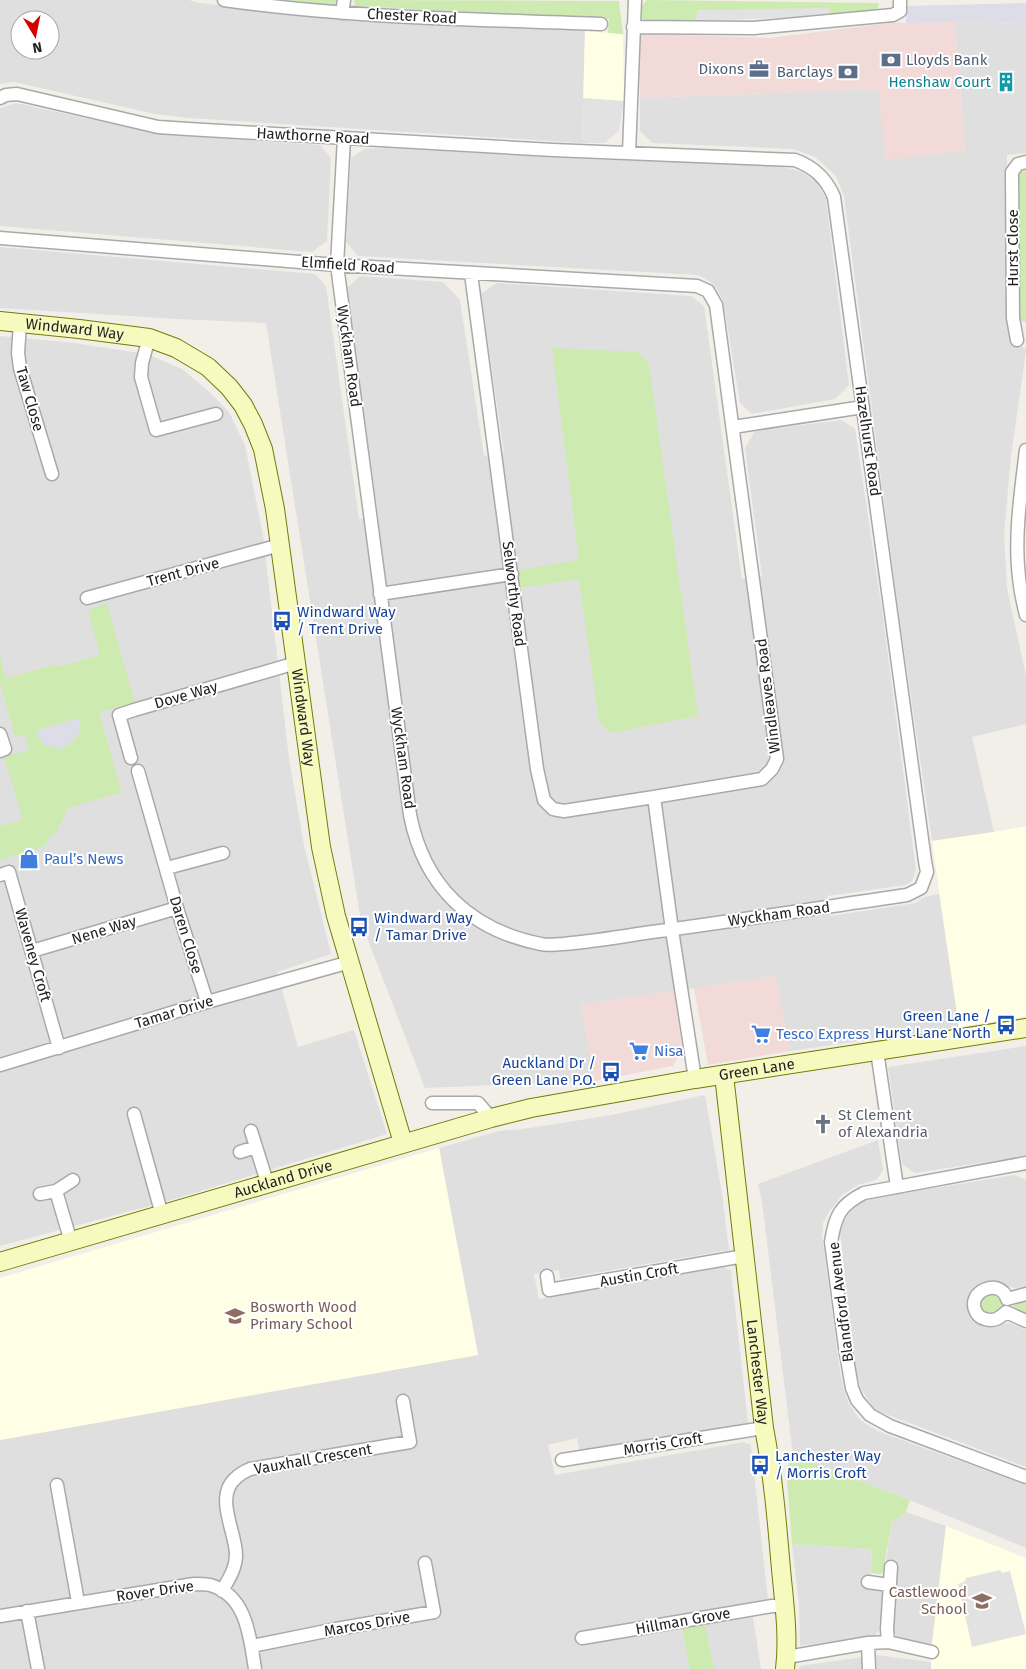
<svg xmlns="http://www.w3.org/2000/svg" width="1026" height="1669" viewBox="0 0 1026 1669" font-family="'Fira Sans',sans-serif">
  <rect width="100%" height="100%" fill="#f2efe9"/>
  <path fill="#e0dfdf" fill-rule="evenodd" d="M0 0H189L199 3 352 20 585 31 582 143 189 118 155 114 14 82 0 84ZM20 20H50V50H20Z
    M955 22 1026 24V153L1007 155V311L1012 341 1026 349V351L1011 456 1004 535 1007 588 1026 676V724L972 737 994 832 932 841 898 608 844 196 836 176 815 157 793 149 652 143 640 131V98L879 89 965 151Z
    M16 103 159 134 320 145 331 158 327 241 312 252 0 226V108Z
    M384 148 582 159 773 165 801 171 816 182 826 199 849 385 835 399 752 414 740 403 723 300 717 289 709 281 698 275 358 256 346 242 351 158 364 149Z
    M0 247 315 274 326 286 359 519 378 516 346 289 360 276 443 282 460 300 484 456 504 453 481 294 497 283 691 296 704 306 742 579 762 576 745 448 755 431 842 420 855 429 882 610 916 870 912 881 906 885 827 896 830 916 916 903 924 897 939 894 959 1027 790 1051 775 976 581 1005 595 1081 425 1088 361 922 266 323 177 319 0 308Z
    M0 336 67 342 147 354 182 369 206 389 229 412 245 445 263 535 289 758 304 845 331 954 277 972 298 1047 354 1030 387 1134 168 1201 0 1246Z
    M1026 1046V1156L915 1173 902 1164 888 1067Z
    M705 1095 722 1193 729 1250 560 1279 559 1270 534 1274 539 1299 723 1267 731 1270 748 1422 745 1425 580 1453 577 1438 548 1445 555 1475 744 1442 751 1445 768 1599 751 1605 761 1669H0V1440L478 1355 439 1148 499 1131 523 1129 612 1115Z
    M878 1140 883 1170 880 1175 876 1180 858 1185 842 1195 829 1212 823 1223 822 1236 840 1371 845 1394 849 1404 860 1420 877 1431 1026 1485V1548L910 1500 793 1456 762 1201 758 1184Z
    M1015 1175 1026 1180V1287L1015 1288 990 1283 969 1307 975 1321 988 1326 1010 1323 1026 1330V1467L875 1410 861 1389 854 1363 840 1232 843 1222 855 1206 872 1198Z
    M906 1512 946 1526 932 1644 898 1638 894 1633 898 1564 886 1561 892 1522Z
    M792 1544 872 1549 870 1585 881 1588 885 1595 879 1631 872 1637 800 1646 799 1604Z
    M876 1655 931 1662V1669H799L800 1666Z"/>
  <path fill="#f2dad9" d="M955 22 965 151 886 160 878 89 640 98 638 42 641 34 769 38 889 23Z
    M776 976 790 1051 708 1065 694 988Z
    M674 991 682 1050 673 1066 595 1081 581 1005Z"/>
  <path fill="#ffffe5" d="M585 31 623 34 624 97 619 131 605 143H582Z
    M1026 826V1016L959 1027 932 841 994 832Z
    M439 1148 478 1355 0 1440V1278Z
    M946 1526 1026 1558V1669H931L932 1644Z"/>
  <path fill="#cdebb0" d="M287 0H338L334 5Z
    M354 0 619 1 623 34 608 33 609 19 355 6Z
    M647 0 879 3 877 11 831 16 698 10 695 21H644L640 16V8Z
    M1026 165V322L1019 321 1017 176 1020 168Z
    M552 348 638 352 649 364 698 716 610 733 599 722 579 579 520 588 517 570 579 560Z
    M107 604 135 703 99 712 122 792 68 808 56 834 51 835 45 846 0 860V826L23 820 4 757 29 750 25 735 15 737 0 682V656L6 679 55 664 58 667 100 655 88 610Z
    M980 1304a11 11 0 1 1 22 0a11 11 0 1 1-22 0Z
    M1026 1299V1316L1014 1311 1013 1306Z
    M793 1456 910 1500 906 1512 892 1522 883 1572 881 1574 871 1573 872 1549 792 1544 786 1468Z
    M705 1625 714 1669H690L682 1629Z"/>
  <path fill="#e2e2e2" d="M829 8 831 16 695 21 698 10Z
    M583 98 624 101 619 131 605 143H582Z
    M1000 1570 1002 1573 1010 1571 1026 1634 972 1647 958 1584 964 1582 966 1578Z"/>
  <path fill="#dddde8" d="M1026 3V24L955 22 906 23V6Z
    M79 718 80 730 77 737 63 749 44 745 36 734 40 729Z"/>
  <g fill="none" stroke-linecap="round" stroke-linejoin="round">
    <defs>
      <path id="street" d="M224 0C348 18 475 19 601 24
        M342 13 344 0
        M633 27 754 28 893 15 900 11V0
        M0 98 6 95 17 94 158 127 188 129 553 150 795 160C814 167 826 178 834 197L925 861 927 872 921 888 907 895C818 908 728 922 638 934 613 938 588 942 563 944 556 944 548 946 541 944 470 930 424 886 410 815L337 265 344 138
        M629 153 635 0
        M0 238 337 265 697 286 708 291 716 305 777 759 772 769 762 779 654 797 672 930 695 1079
        M471 274 537 769 544 800 553 809 564 811 654 797
        M20 323 18 353 20 368 52 474
        M149 338 142 363 141 377 156 430 216 414
        M1017 340 1013 318 1012 172 1018 164 1026 162
        M733 427 863 407
        M1026 450C1021 491 1014 537 1019 577 1020 590 1023 603 1026 615
        M380 594 512 574
        M87 598 280 545
        M0 734 5 749 0 751
        M131 758 119 715 134 710 296 663
        M138 771 177 908 207 1002
        M167 868 223 853
        M0 875 9 872 59 1048
        M32 951 177 908
        M877 1051 897 1187
        M0 1065 207 1002 350 962
        M432 1103H478L491 1118
        M134 1114 162 1215
        M251 1131 267 1182
        M240 1152 256 1147
        M1026 1163 864 1193C840 1205 835 1216 831 1242L845 1347 852 1388 857 1400 870 1415 890 1426 1026 1477
        M56 1191 71 1242
        M40 1194 56 1191 73 1180
        M547 1276 549 1290 744 1256
        M1026 1294 1007 1299C1001 1277 965 1291 976 1312 978 1316 981 1318 985 1319 994 1322 1000 1318 1006 1312L1026 1321
        M562 1460 764 1428
        M57 1485 78 1602
        M868 1582 889 1585
        M222 1591C228 1580 236 1569 236 1555 236 1531 213 1496 237 1477 241 1473 246 1471 250 1469L410 1442 403 1401
        M27 1611 38 1669
        M0 1616 194 1584C199 1584 205 1584 210 1585 247 1595 250 1638 255 1669
        M582 1638 772 1606H785
        M888 1642 887 1629 891 1567
        M868 1643 869 1669
        M252 1646 336 1629 434 1612 425 1563
        M787 1657 868 1643 888 1642 932 1652"/>
      <g id="secondary">
        <path id="s1" d="M0 321 79 329 149 338 176 348 208 367 229 387 243 405 253 424 263 449 275 509 321 847 336 916 403 1143"/>
        <path id="s2" d="M724 1075 764 1428C773 1475 777 1522 781 1569 784 1602 789 1636 785 1669"/>
        <path id="s3" d="M0 1262 491 1118 531 1108 695 1079 1026 1028"/>
      </g>
    </defs>
    <use href="#street" stroke="#a9a9a9" stroke-width="15"/>
    <use href="#secondary" stroke="#707d05" stroke-width="20"/>
    <use href="#street" stroke="#fff" stroke-width="12"/>
    <use href="#secondary" stroke="#f7fabf" stroke-width="18"/>
  </g>
  <defs>
    <symbol id="bank-bare" viewBox="-9 -9 18 18"><path d="M-6-4H6V4H-6ZM0-2.3a2.3 2.3 0 1 0 0 4.6a2.3 2.3 0 1 0 0-4.6Z" fill="#5c6f8a" stroke="#fff" stroke-width="2.5" paint-order="stroke"/></symbol>
    <symbol id="office-bare" viewBox="-9 -9 18 18"><path d="M-6-3h4V-5.5h4V-3h4V5H-6ZM-1-4.5V-3h2v-1.5ZM-6 0V1H6V0Z" fill="#5c6f8a" stroke="#fff" stroke-width="2.5" paint-order="stroke"/></symbol>
    <symbol id="building-bare" viewBox="-9 -9 18 18"><path d="M-4-6H4V6H1V3H-1V6H-4ZM-2.5-4.3h1.7v1.8h-1.7ZM.8-4.3h1.7v1.8H.8ZM-2.5-1h1.7V.8h-1.7ZM.8-1h1.7V.8H.8Z" fill="#0f9aa8" stroke="#fff" stroke-width="2.5" paint-order="stroke"/></symbol>
    <symbol id="bus-bare" viewBox="-9 -9 18 18"><path d="M-5-6H5V4H4V6H2V4H-2V6H-4V4H-5ZM-3.5-4V0h7V-4ZM-3.5 1.2v1.5H-2V1.2ZM2 1.2v1.5H3.5V1.2Z" fill="#1a4fb4" stroke="#fff" stroke-width="2.5" paint-order="stroke"/></symbol>
    <symbol id="shop-bare" viewBox="-9 -9 18 18"><path d="M-5-2.5h2.3a2.7 3.5 0 0 1 5.4 0H5L5.5 6h-11ZM-1.5-2.5h3a1.5 2.3 0 0 0-3 0Z" fill="#3f7fe0" stroke="#fff" stroke-width="2.5" paint-order="stroke"/></symbol>
    <symbol id="supermarket-bare" viewBox="-9 -9 18 18"><path d="M-6-5.5h2.5l.6 2H6L4.5 2H-2.5L-4.4-4H-6ZM-1.5 3.2a1.3 1.3 0 1 0 .1 0ZM3 3.2a1.3 1.3 0 1 0 .1 0Z" fill="#3f7fe0" stroke="#fff" stroke-width="2.5" paint-order="stroke"/></symbol>
    <symbol id="church-bare" viewBox="-9 -9 18 18"><path d="M-1.2-6h2.4v3.5h3.3v2.4h-3.3V6h-2.4V-.1h-3.3v-2.4h3.3Z" fill="#6b7280" stroke="#fff" stroke-width="2.5" paint-order="stroke"/></symbol>
    <symbol id="school-bare" viewBox="-9 -9 18 18"><path d="M0-5L7-2L0 1L-7-2ZM-4 1L0 2.5L4 1V4Q0 6-4 4Z" fill="#8d6e63" stroke="#fff" stroke-width="2.5" paint-order="stroke"/></symbol>
  </defs>
  <g fill-rule="evenodd">
    <use href="#bank-bare" x="877" y="46" width="28" height="28"/>
    <use href="#office-bare" x="745" y="55" width="28" height="28"/>
    <use href="#bank-bare" x="834" y="58" width="28" height="28"/>
    <use href="#building-bare" x="992" y="68" width="28" height="28"/>
    <use href="#bus-bare" x="268" y="607" width="28" height="28"/>
    <use href="#shop-bare" x="15" y="845" width="28" height="28"/>
    <use href="#bus-bare" x="345" y="913" width="28" height="28"/>
    <use href="#bus-bare" x="992" y="1011" width="28" height="28"/>
    <use href="#supermarket-bare" x="747" y="1020" width="28" height="28"/>
    <use href="#supermarket-bare" x="625" y="1037" width="28" height="28"/>
    <use href="#bus-bare" x="597" y="1058" width="28" height="28"/>
    <use href="#church-bare" x="809" y="1110" width="28" height="28"/>
    <use href="#school-bare" x="221" y="1302" width="28" height="28"/>
    <use href="#bus-bare" x="746" y="1451" width="28" height="28"/>
    <use href="#school-bare" x="968" y="1587" width="28" height="28"/>
  </g>
  <g text-anchor="middle" dominant-baseline="central" stroke-width="4" stroke-linejoin="round" paint-order="stroke">
    <g font-size="15" fill="#222" stroke="#fff">
      <text transform="translate(412 16) rotate(3)">Chester Road</text>
      <text transform="translate(313 136) rotate(3)">Hawthorne Road</text>
      <text transform="translate(1013 248) rotate(-90)">Hurst Close</text>
      <text transform="translate(348 265) rotate(4)">Elmfield Road</text>
      <text stroke="none"><textPath href="#s1" startOffset="75">Windward Way</textPath></text>
      <text transform="translate(349 356) rotate(82)">Wyckham Road</text>
      <text transform="translate(30 399) rotate(74)">Taw Close</text>
      <text transform="translate(868 441) rotate(82)">Hazelhurst Road</text>
      <text transform="translate(183 572) rotate(-15)">Trent Drive</text>
      <text transform="translate(514 594) rotate(83)">Selworthy Road</text>
      <text transform="translate(186 695) rotate(-16)">Dove Way</text>
      <text transform="translate(768 696) rotate(-97)">Windleaves Road</text>
      <text stroke="none"><textPath href="#s1" startOffset="588">Windward Way</textPath></text>
      <text transform="translate(403 758) rotate(82)">Wyckham Road</text>
      <text transform="translate(779 914) rotate(-8)">Wyckham Road</text>
      <text transform="translate(104 930) rotate(-17)">Nene Way</text>
      <text transform="translate(186 935) rotate(73)">Daren Close</text>
      <text transform="translate(33 955) rotate(74)">Waveney Croft</text>
      <text transform="translate(174 1012) rotate(-17)">Tamar Drive</text>
      <text stroke="none"><textPath href="#s3" startOffset="782">Green Lane</textPath></text>
      <text stroke="none"><textPath href="#s3" startOffset="295">Auckland Drive</textPath></text>
      <text transform="translate(639 1275) rotate(-10)">Austin Croft</text>
      <text transform="translate(841 1302) rotate(-97)">Blandford Avenue</text>
      <text stroke="none"><textPath href="#s2" startOffset="299">Lanchester Way</textPath></text>
      <text transform="translate(663 1444) rotate(-9)">Morris Croft</text>
      <text transform="translate(313 1459) rotate(-10)">Vauxhall Crescent</text>
      <text transform="translate(155 1591) rotate(-8)">Rover Drive</text>
      <text transform="translate(683 1621) rotate(-10)">Hillman Grove</text>
      <text transform="translate(367 1624) rotate(-10)">Marcos Drive</text>
    </g>
    <g font-size="15" fill="#4e5e75" stroke="#fff" text-anchor="end">
      <text x="906" y="60" text-anchor="start">Lloyds Bank</text>
      <text x="744" y="69">Dixons</text>
      <text x="833" y="72">Barclays</text>
    </g>
    <g font-size="15" fill="#0d838f" stroke="#fff" text-anchor="end">
      <text x="991" y="82">Henshaw Court</text>
    </g>
    <g font-size="15" fill="#164399" stroke="#fff" text-anchor="start">
      <text x="297" y="612">Windward Way<tspan x="297" dy="17">/ Trent Drive</tspan></text>
      <text x="374" y="918">Windward Way<tspan x="374" dy="17">/ Tamar Drive</tspan></text>
      <text x="991" y="1016" text-anchor="end">Green Lane /<tspan x="991" dy="17">Hurst Lane North</tspan></text>
      <text x="596" y="1063" text-anchor="end">Auckland Dr /<tspan x="596" dy="17">Green Lane P.O.</tspan></text>
      <text x="775" y="1456">Lanchester Way<tspan x="775" dy="17">/ Morris Croft</tspan></text>
    </g>
    <g font-size="15" fill="#366cbe" stroke="#fff" text-anchor="start">
      <text x="44" y="859">Paul’s News</text>
      <text x="776" y="1034">Tesco Express</text>
      <text x="654" y="1051">Nisa</text>
    </g>
    <g font-size="15" fill="#5b616d" stroke="#fff" text-anchor="start">
      <text x="838" y="1115">St Clement<tspan x="838" dy="17">of Alexandria</tspan></text>
    </g>
    <g font-size="15" fill="#785e54" stroke="#fff" text-anchor="start">
      <text x="250" y="1307">Bosworth Wood<tspan x="250" dy="17">Primary School</tspan></text>
      <text x="967" y="1592" text-anchor="end">Castlewood<tspan x="967" dy="17">School</tspan></text>
    </g>
  </g>
  <g transform="translate(35 35) rotate(170)"><circle r="24" fill="#ffffff" stroke="#a7a7a7"/>
  <path d="M0-4L9 19L0 12L-9 19Z" fill="#d40000"/>
  <text y="-8" font-size="14" font-weight="bold" text-anchor="middle" fill="#222222">N</text>
  </g>
</svg>
